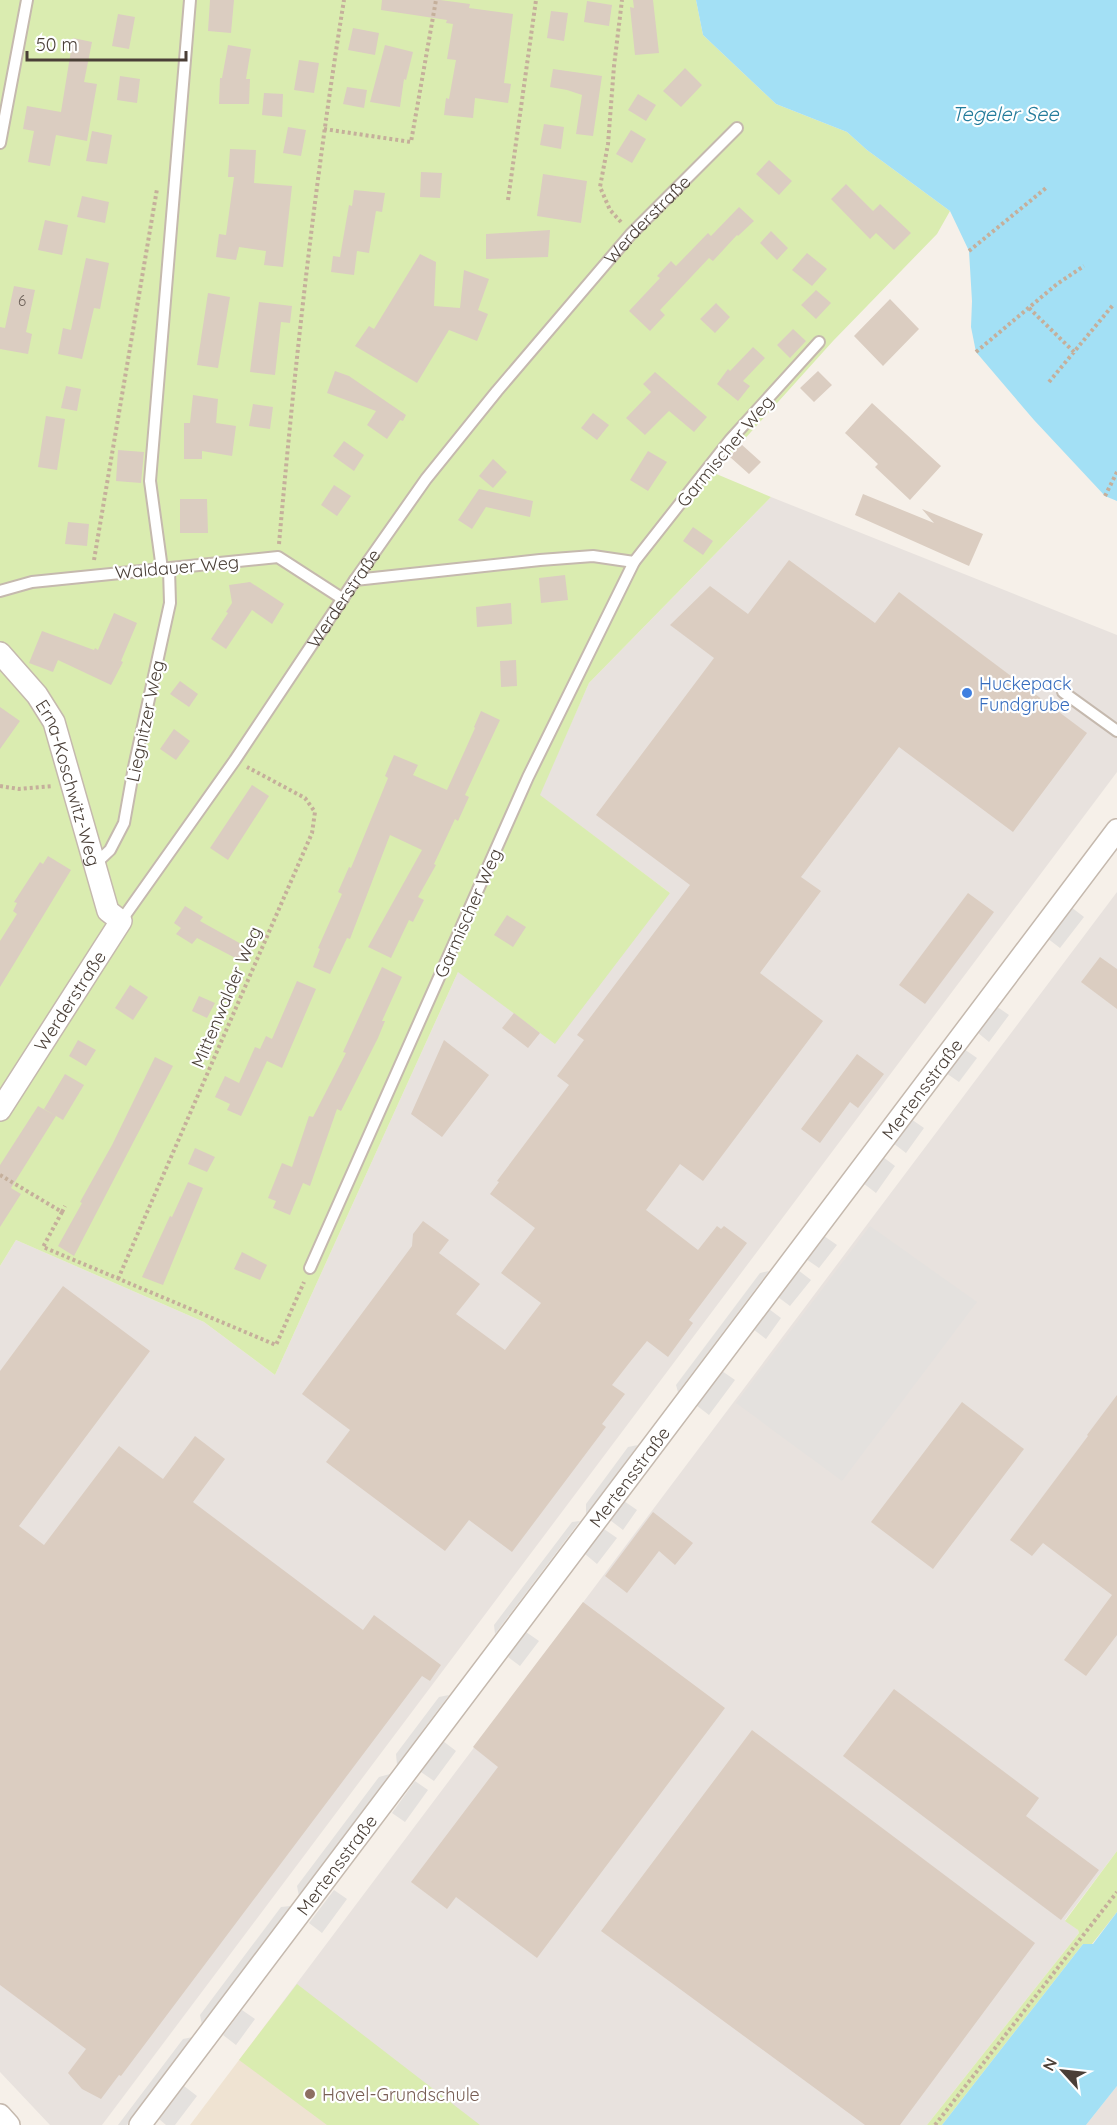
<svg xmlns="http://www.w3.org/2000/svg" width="1117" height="2125" viewBox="0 0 1117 2125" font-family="Quicksand,sans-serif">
  <rect width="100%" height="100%" fill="#f6f0e9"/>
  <path fill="#e8e2de" d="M771 497 1117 635V772L102 2125H50L0 2072V1266L16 1240 204 1322 275 1375 458 972 670 893 539 795 589 683Z
    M1117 892V1851L1065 1920 1078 1930 1079 1933 927 2125H450L282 2003Z
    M1117 2086V2125H1086Z"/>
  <path fill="#efe3d2" d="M282 2003 450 2125H190Z"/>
  <path fill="#daecb0" d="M0 0H696L703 35 776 104 847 132 867 150 950 211 937 234 833 341 714 473 771 497 589 683 540 795 670 893 555 1044 458 972 275 1375 204 1322 16 1240 0 1266Z
    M1117 1851V1912L1092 1944H1083L942 2125H927L1079 1933 1078 1930 1065 1921Z
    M297 1984 480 2125H327L239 2060Z"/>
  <path fill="#e4e1de" d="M1071 907 1084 917 1060 948 1047 938Z
    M996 1006 1009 1015 989 1042 977 1032Z
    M964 1049 977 1058 959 1082 946 1073Z
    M911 1119 924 1128 906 1153 893 1143Z
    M883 1157 895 1166 876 1193 863 1183Z
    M870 1226 977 1302 842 1481 736 1403Z
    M824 1236 837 1245 819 1268 806 1259Z
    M798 1270 811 1280 790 1306 778 1297Z
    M769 1271 678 1392 676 1385 760 1273Z
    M769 1309 781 1318 766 1339 753 1329Z
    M722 1371 735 1380 709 1415 696 1405Z
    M638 1445 586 1515V1504L628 1447Z
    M624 1501 637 1510 623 1530 610 1520Z
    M580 1521 495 1634 494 1625 572 1522Z
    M604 1529 617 1538 597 1564 585 1554Z
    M526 1632 539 1641 520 1666 508 1657Z
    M449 1695 397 1765 396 1754 439 1697Z
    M443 1741 456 1751 434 1781 421 1772Z
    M390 1774 299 1896 297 1886 379 1777Z
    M415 1781 428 1790 405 1822 392 1813Z
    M334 1890 347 1899 322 1933 309 1923Z
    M291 1906 202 2025 200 2015 281 1907Z
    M242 2010 255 2019 236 2045 223 2035Z
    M193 2037 127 2125H118L183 2039Z
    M184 2086 197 2096 175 2125H166L159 2119Z"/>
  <path fill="#a3e0f5" d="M696 0H1117V501L1105 496 1034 420 976 352 971 327 972 301 969 251 950 211 867 150 847 132 776 104 703 35Z
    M1117 1912V2086L1086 2125H942L1083 1944H1093Z"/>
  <path fill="#dbcdc1" d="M210 0H234L231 33 208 31Z
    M382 0H440L470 4 469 8 513 14 504 83 511 84 508 103 475 98 473 118 444 115 446 98 449 99 456 60 447 59 453 24 446 23 447 20 381 10Z
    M633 0H653L659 53 635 55 630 7 634 8Z
    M587 1 612 5 609 26 584 22Z
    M551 11 568 13 564 41 547 38Z
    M118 14 135 17 129 49 112 46Z
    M353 28 379 33 375 55 348 50Z
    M73 38 92 42 84 82 97 84 87 141 56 135 50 166 28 162 34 131 23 129 27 106 61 112Z
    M228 45 251 49 246 79H250L249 104H219L220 78H222Z
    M385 45 413 52 406 80 404 79 400 107 370 102Z
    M299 60 319 63 314 93 294 90Z
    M685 68 702 85 681 107 663 91Z
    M553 69 602 76 593 136 576 134 582 95 567 90 550 87Z
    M120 76 140 79 137 103 117 100Z
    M347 87 367 90 364 108 343 104Z
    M264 93 283 94 282 117 262 115Z
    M638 94 656 105 646 121 628 110Z
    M544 124 564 127 561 149 540 145Z
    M288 127 306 130 301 156 283 153Z
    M631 130 646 139 632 163 616 154Z
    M92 131 112 135 107 164 86 161Z
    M230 149 256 150 254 183 292 186 283 267 264 265 266 251 239 247 236 260 216 257 219 234 226 235 234 177H228Z
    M769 160 792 181 779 195 756 174Z
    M421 172 442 173 440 198 420 197Z
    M543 174 587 181 581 223 537 216Z
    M846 184 873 211 880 204 911 233 894 250 876 233 870 239 831 199Z
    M354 190 385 193 382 212 376 211 369 253 357 251 354 275 331 272 333 256 340 257 349 205 352 206Z
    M82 196 109 202 105 223 77 217Z
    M739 207 754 221 738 236 737 235 713 261 709 258 660 310 665 315 650 331 629 311 660 278 657 276 671 261 676 266 708 233 711 236Z
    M45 220 68 225 62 255 38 250Z
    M550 230 548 257 486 259V234Z
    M771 231 788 248 777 260 760 243Z
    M807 253 827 269 812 286 792 270Z
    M420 254 436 262 434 306 460 308 464 270 489 279 478 310 488 314 477 341 449 330 417 383 355 346 369 326 374 329Z
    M86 258 109 263 100 309 94 308 82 359 58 354 63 328 71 330Z
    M14 286 35 290 26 332 32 334 28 354 0 349V327L5 328Z
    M816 290 831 303 816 319 801 305Z
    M208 293 230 297 218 368 197 365Z
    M890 299 919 329 883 366 854 336Z
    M259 302 292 306 290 323 281 322 275 375 250 372Z
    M716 303 730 317 715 333 700 319Z
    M793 329 806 341 790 358 777 345Z
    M753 347 765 358 743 381 750 386 738 401 717 384 728 369 730 371Z
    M335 371 349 376 406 415 403 421 400 420 387 439 367 425 376 411 327 393Z
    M818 371 832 385 814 402 800 388Z
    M655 372 707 417 694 432 669 411 645 435 626 418 651 392 643 384Z
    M66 386 81 389 77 411 61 408Z
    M193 395 218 399 216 423 236 426 232 456 202 451V459H184V423H190Z
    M872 403 941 466 910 500 875 467 878 464 845 433Z
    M253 404 273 407 270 429 249 426Z
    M593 413 609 425 597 440 581 428Z
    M46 416 65 419 57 470 38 467Z
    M344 441 364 455 354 471 333 456Z
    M741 444 761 462 749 474 730 457Z
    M118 450 144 452 141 483 116 481Z
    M648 451 667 462 648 491 630 480Z
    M493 459 507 472 493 488 479 476Z
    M334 485 351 496 337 516 321 505Z
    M479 489 533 501 530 517 486 507 472 529 458 520Z
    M863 494 934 523 922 509 983 534 969 566 855 515Z
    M180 499H207L208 533H180Z
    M68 522 89 524 87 546 65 544Z
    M693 527 713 541 703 555 683 541Z
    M789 560 875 623 899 592 1087 733 1013 832 899 747 801 877 821 891 760 973 823 1021 703 1181 680 1164 646 1210 698 1250 717 1226 721 1229 724 1226 747 1243 689 1320 693 1323 668 1357 647 1341 630 1362 612 1385 625 1394 602 1424 606 1427 512 1552 469 1520 445 1551 326 1462 350 1430 302 1394 412 1246 413 1234 423 1221 449 1240 439 1253 480 1284 456 1314 505 1350 541 1303 501 1273 535 1228 490 1194 499 1182 497 1181 569 1085 557 1076 584 1040 577 1035 690 885 596 815 714 658 670 625 710 586 748 614Z
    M565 575 568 600 541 603 539 578Z
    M250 582 284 604 272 624 252 610 226 649 211 639 228 613 226 612 232 603 229 585Z
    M511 603 512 624 477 627 476 607Z
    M114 613 137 623 121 661 123 662 111 685 58 660 53 672 29 663 42 631 94 650 95 648 98 650Z
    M516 660 517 686 501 687 500 661Z
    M180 681 198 694 189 707 170 694Z
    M0 707 20 721 0 749Z
    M481 711 500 720 465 795 469 797 458 821 455 819 434 864 436 865 418 897 424 900 413 922 409 920 391 958 368 947 422 850 390 835 350 939 347 938 330 974 313 967 320 949 318 948 342 894 338 892 349 867 351 868 388 778 385 776 394 755 418 765 413 775 447 790 475 728 474 727Z
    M174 729 190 741 176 760 160 749Z
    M252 785 269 796 228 860 210 848Z
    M48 856 71 870 0 987V941L17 914 13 911 17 903 14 902 40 862 43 864Z
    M968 893 994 912 925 1004 899 985Z
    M185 906 203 917 200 921 252 950 245 963 197 938 192 944 176 934 181 928 174 923Z
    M507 915 526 927 513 947 494 935Z
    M1100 957 1117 969V1009L1081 982Z
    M382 967 402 977 382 1021H385L378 1038 341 1111 337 1109 310 1186 303 1183 290 1215 273 1208 276 1201 268 1198 282 1163 292 1167 309 1116 313 1117 346 1053 343 1052Z
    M297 981 316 989 282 1068 267 1061 241 1116 227 1110 230 1104 215 1097 225 1076 239 1083 255 1047 260 1049 266 1036 272 1039Z
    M130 985 148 997 133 1020 115 1008Z
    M199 996 215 1003 207 1018 192 1011Z
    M514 1013 540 1033 528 1048 502 1028Z
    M78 1040 96 1050 86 1066 69 1056Z
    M444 1040 489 1075 442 1137 411 1114Z
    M857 1054 884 1074 858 1108 850 1102 820 1143 801 1129Z
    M155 1057 173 1066 74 1256 58 1246 82 1203 80 1202 112 1145Z
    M65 1074 84 1085 63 1120 44 1109Z
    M38 1106 56 1116 11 1188 21 1194 0 1227V1165Z
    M195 1148 215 1157 207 1172 188 1164Z
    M188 1182 203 1188 163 1285 142 1277 170 1216 172 1217Z
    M242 1252 267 1265 260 1280 234 1269Z
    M63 1286 150 1351 19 1526 44 1545 119 1446 163 1479 195 1436 225 1459 193 1502 363 1630 374 1615 441 1665 430 1681 422 1676 121 2076 119 2075 101 2099 82 2089 68 2073 86 2049 0 1985V1371Z
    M1117 1395V1635L1086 1676 1064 1660 1112 1595 1043 1543 1032 1556 1010 1540 1088 1436 1087 1435Z
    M962 1402 1024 1449 933 1569 871 1522Z
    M653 1512 693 1543 675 1565 659 1551 627 1593 605 1576Z
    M583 1602 725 1708 537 1958 456 1897 447 1909 411 1882 498 1767 473 1747Z
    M894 1689 1039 1798 1026 1816 1099 1870 1061 1920 843 1756Z
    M752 1730 1035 1943 900 2125H865L601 1931Z"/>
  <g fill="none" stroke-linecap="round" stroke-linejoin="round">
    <defs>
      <g id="service">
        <path d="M0 143 27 0"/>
        <path d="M162 569 150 481 190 0"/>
        <path d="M355 580 540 560 593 556 634 562 730 440 819 342"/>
        <path d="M0 591 32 582 278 557 343 599"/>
        <path d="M1063 692 1117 731"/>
        <path d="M95 864 110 850 124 823 134 767 170 603 169 569"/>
        <path id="s1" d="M121 921 235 760 355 580 426 479 497 391 631 234 737 128"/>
        <path d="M310 1268 528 777 634 562"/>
      </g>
      <g id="minor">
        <path id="s2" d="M0 653 37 695 54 722 108 911 121 921 0 1110"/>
        <path d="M0 2115 9 2125"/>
        <path id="s3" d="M140 2125 1117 830"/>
      </g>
    </defs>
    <use href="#service" stroke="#c5b9ae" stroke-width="14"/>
    <use href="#minor" stroke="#c5b9ae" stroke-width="24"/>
    <path stroke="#c5af9b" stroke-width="4" stroke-dasharray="3 3" stroke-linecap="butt" d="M324 129 411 142 436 0
      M508 200 536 0
      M621 222 610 210 600 187 608 144 614 66 622 0
      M969 251 1046 188
      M1029 308 1074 352
      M976 352 1057 284 1084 266
      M1049 382 1113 305
      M1105 496 1117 472
      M279 544C295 362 315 180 344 0
      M94 560 157 189
      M0 786 19 789 53 786
      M0 1175 62 1212 43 1247 276 1345 304 1282
      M62 1212 65 1206
      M118 1279 312 833 315 812 305 798 247 767
      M935 2125 1117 1892"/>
    <use href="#service" stroke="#fff" stroke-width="10"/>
    <use href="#minor" stroke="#fff" stroke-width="21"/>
  </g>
  <circle fill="#3f7fe0" stroke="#fff" stroke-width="2" cx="967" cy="693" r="6"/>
  <circle fill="#8d6e63" stroke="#fff" stroke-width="2" cx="310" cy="2094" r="6"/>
  <g text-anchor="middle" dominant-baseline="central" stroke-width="4.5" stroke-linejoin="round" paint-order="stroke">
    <g font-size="15" fill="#6e625a">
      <text x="22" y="300">6</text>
    </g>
    <g font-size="18" fill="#4a3f37" stroke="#fff">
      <text stroke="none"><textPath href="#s1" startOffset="878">Werderstraße</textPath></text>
      <text transform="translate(725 451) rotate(-50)">Garmischer Weg</text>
      <text transform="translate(177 567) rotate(-5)">Waldauer Weg</text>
      <text stroke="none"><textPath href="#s1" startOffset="392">Werderstraße</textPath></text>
      <text transform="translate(145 721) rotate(-78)">Liegnitzer Weg</text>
      <text stroke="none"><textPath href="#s2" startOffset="150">Erna-Koschwitz-Weg</textPath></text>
      <text transform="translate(468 913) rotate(-66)">Garmischer Weg</text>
      <text transform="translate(226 997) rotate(-67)">Mittenwalder Weg</text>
      <text transform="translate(70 1001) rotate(-57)">Werderstraße</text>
      <text stroke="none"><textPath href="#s3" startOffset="1298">Mertensstraße</textPath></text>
      <text stroke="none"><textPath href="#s3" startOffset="812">Mertensstraße</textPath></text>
      <text stroke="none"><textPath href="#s3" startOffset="326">Mertensstraße</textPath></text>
    </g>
    <g font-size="18" fill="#366cbe" stroke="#fff" text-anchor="start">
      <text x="979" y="683">Huckepack<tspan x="979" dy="21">Fundgrube</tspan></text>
    </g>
    <g font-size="18" fill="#785e54" stroke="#fff" text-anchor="start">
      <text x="322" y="2094">Havel-Grundschule</text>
    </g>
    <g font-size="20" font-style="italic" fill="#237b9b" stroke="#fff">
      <text x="1005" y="113">Tegeler See</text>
    </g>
  </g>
  <g transform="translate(1063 2071) rotate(297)" stroke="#ffffff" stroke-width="4.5" paint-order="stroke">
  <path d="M0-4.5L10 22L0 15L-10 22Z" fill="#4a3f37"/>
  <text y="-9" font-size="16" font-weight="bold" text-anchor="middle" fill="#4a3f37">N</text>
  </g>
  <path d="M27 51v9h159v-9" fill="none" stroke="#4a3f37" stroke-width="3"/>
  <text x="36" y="51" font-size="18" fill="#4a3f37" stroke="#ffffff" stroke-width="4.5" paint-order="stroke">50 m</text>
</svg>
